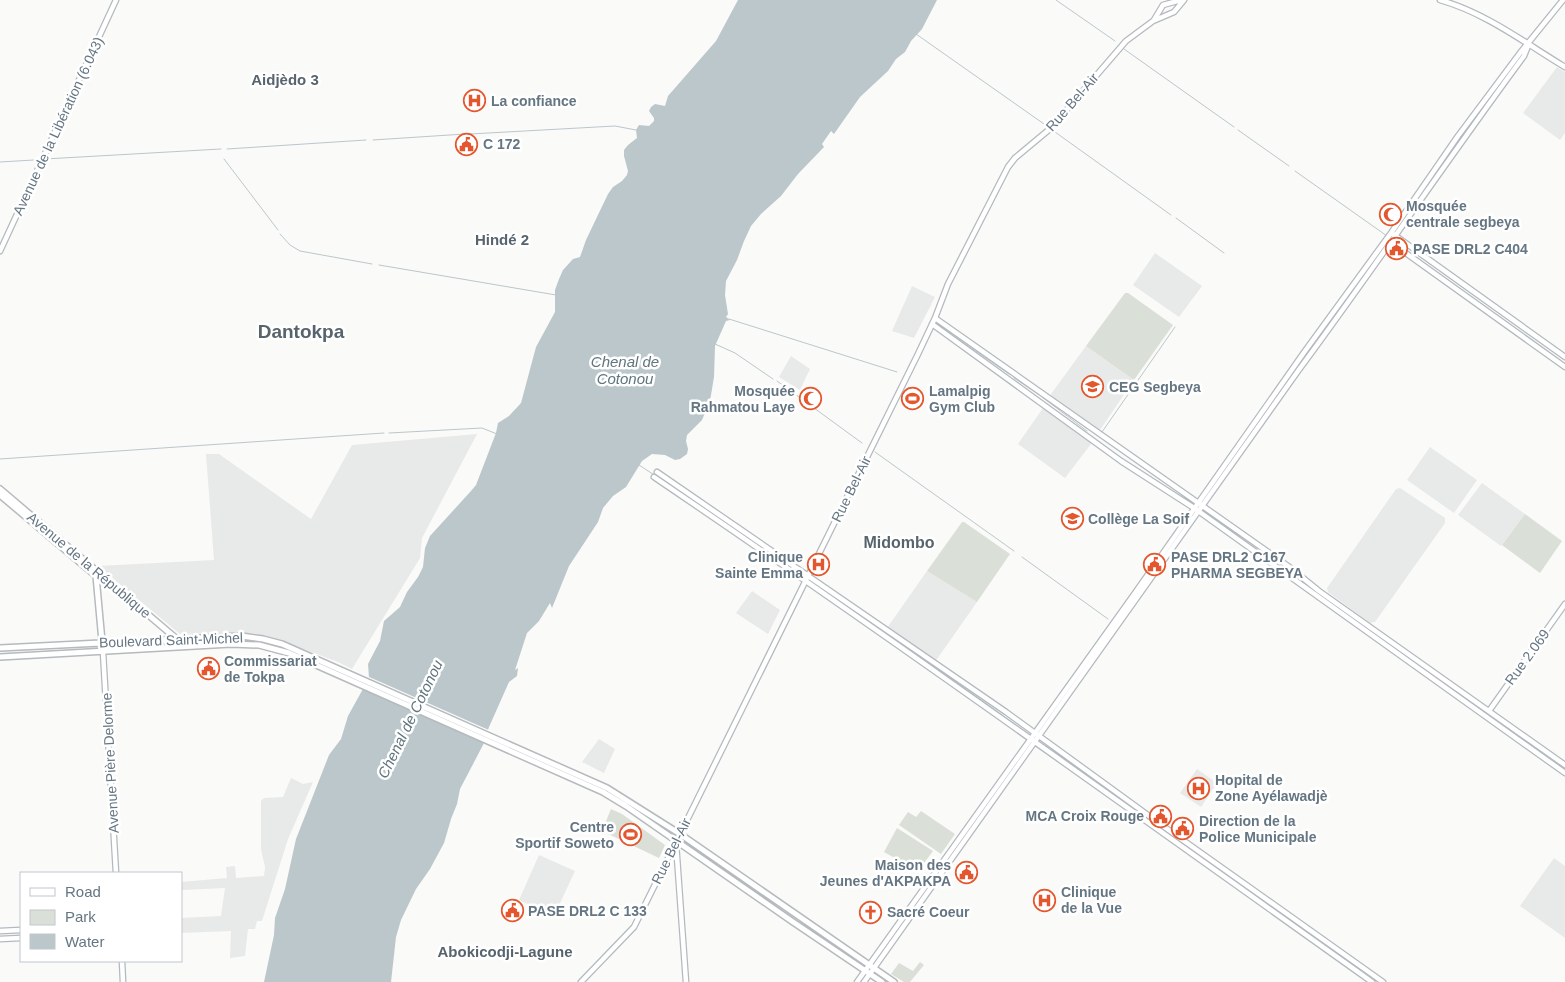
<svg xmlns="http://www.w3.org/2000/svg" width="1565" height="982" viewBox="0 0 1565 982" font-family="Helvetica,sans-serif">
  <rect width="100%" height="100%" fill="#fafaf8"/>
  <path fill="#e8e9e9" d="M1557 67 1565 72V133L1560 140 1523 113Z
    M1155 253 1202 286 1179 317 1133 285Z
    M912 286 935 297 914 338 892 331Z
    M1086 346 1134 380 1100 430 1052 397 1051 394Z
    M791 356 810 369 800 390 779 377Z
    M1043 408 1090 441 1091 444 1065 478 1018 444Z
    M477 434 422 538 420 558 352 669 338 662 279 640 253 633 180 634 98 566 214 560 206 454H219L311 519 352 445Z
    M1430 447 1477 480 1454 513 1407 480Z
    M1482 483 1525 514 1501 546 1458 515Z
    M1400 488 1445 518V523L1375 622 1370 623 1328 592 1327 588 1396 489Z
    M927 571 977 602 935 662 887 628Z
    M752 591 780 610 768 634 736 613Z
    M599 739 615 749 604 773 582 762Z
    M1197 769 1217 783 1201 807 1180 793Z
    M291 778 303 784 313 782 288 839 262 921H257L255 929H248L245 956 230 958 231 931 181 933V918L221 916 225 888 181 890V882L227 878 226 867 235 866 236 878 264 876 265 867 261 849V801L264 798 283 797Z
    M539 855 575 871 554 916 519 900Z
    M1554 858 1565 866V938L1520 906Z"/>
  <path fill="#dadfd7" d="M1125 293H1128L1173 325 1134 380 1086 346Z
    M1525 514 1562 541 1540 573 1502 545Z
    M962 522H964L1010 554 977 602 927 571Z
    M611 809 622 814 665 845 659 858 602 831Z
    M921 811 955 834 941 854 899 825 908 812 916 817Z
    M897 828 933 851 918 871 884 852Z
    M920 962 924 965 910 982H904L891 974 899 963 913 971Z"/>
  <path fill="#bbc7cb" d="M738 0H937L922 29 911 41 905 52 896 59 888 71 860 97 834 134 831 131 822 144 824 147 798 174 781 196 761 214 751 226 744 241 737 260 726 281 725 295 728 314 726 317 730 320 726 321 715 346 714 377 710 401 702 420 687 435 686 441 688 449 687 454 680 459 675 460 665 455 652 454 642 461 626 487 613 496 603 508 598 522 569 566 552 608 550 603 539 621 527 633 515 670 518 668 517 676 509 682 489 727 483 745 460 789 457 804 451 819 444 843 430 869 416 889 401 920 396 937 391 982H264L274 935 275 918 285 889 296 839 329 755 341 739 348 716 369 678 368 664 380 641 384 621 400 607 407 592 418 577 423 567 425 548 430 536 471 491 476 485 496 433 498 423 509 416 521 403 536 347 555 312V290L559 279 563 270 573 259 580 257 586 240 608 194 613 187 622 181 627 175 628 171 624 156V150L628 145 637 138 636 130 639 125 649 126 654 121V118L649 111 651 107 655 104 665 106 668 96 716 41Z"/>
  <path fill="#fafaf8" d="M367 676 491 731 487 742 362 687Z"/>
  <g fill="none" stroke-linecap="round" stroke-linejoin="round">
    <path stroke="#bbc7cb" stroke-width="1" d="M1056 0 1115 41
      M916 34 1044 124
      M1124 49 1234 127
      M1238 130 1289 166
      M1055 132 1171 215
      M470 134 615 126 636 130
      M373 140 465 134
      M227 149 366 140
      M45 159 221 149
      M224 159 278 230
      M0 162 34 160
      M1295 171 1387 236
      M1176 218 1224 253
      M280 234 290 245 300 251 372 264
      M379 265 556 295
      M729 319 897 372
      M938 325 951 334
      M954 336 1009 374
      M715 344 735 353 773 379
      M1014 378 1038 394
      M777 381 862 443
      M1042 397 1087 431
      M1102 432 1175 327
      M389 433 482 428 497 434
      M875 452 1014 551
      M0 459 384 433
      M639 465 697 503
      M701 506 756 542
      M1022 557 1108 619
      M818 585 932 665
      M941 671 1027 733"/>
    <defs>
      <path id="secondary" d="M1440 0C1486 13 1525 43 1565 67
        M1154 20 1163 5 1181 0
        M1393 234 1565 357
        M1389 241 1565 367
        M0 251 116 0
        M935 318 1288 566 1319 591 1565 765
        M932 324 1121 461 1194 508 1565 773
        M657 472 1006 712 1156 821 1383 982
        M654 477C896 641 1133 812 1372 982
        M103 652 116 873
        M1489 711 1565 604
        M676 843 686 982
        M0 931 21 930
        M0 939 21 938
        M122 961 123 982
        M581 982 634 927 918 354 935 318 948 284 1008 167 1015 158 1051 128 1126 41 1153 21 1174 12 1184 0
        M857 982 1135 593 1305 351 1391 233 1458 136 1520 53 1563 0
        M864 982 1298 371C1375 267 1447 160 1524 56L1528 46"/>
      <path id="primary" d="M0 489 178 640
        M0 495 96 576 103 652
        M0 648 241 636 263 639 282 644 607 788 680 834 894 982
        M0 657 231 644 259 645 289 653 603 792 626 806 793 922 882 982"/>
    </defs>
    <use href="#secondary" stroke="#b3babf" stroke-width="7"/>
    <use href="#primary" stroke="#b5babe" stroke-width="8"/>
    <use href="#secondary" stroke="#fff" stroke-width="4.5"/>
    <use href="#primary" stroke="#fff" stroke-width="5"/>
  </g>
  <defs>
    <symbol id="hospital-ring" viewBox="-11 -11 22 22"><circle r="9.5" fill="#fff" stroke="#e4572e" stroke-width="1.5"/><path d="M-5-5h3v3.5h4V-5h3V5h-3V1.5h-4V5h-3Z" fill="#e4572e"/></symbol>
    <symbol id="civic-ring" viewBox="-11 -11 22 22"><circle r="9.5" fill="#fff" stroke="#e4572e" stroke-width="1.5"/><path d="M-.6-6.5H3V-4.5H.6V-3L4-1V1h2V6H-6V1h2V-1L-.6-3ZM-1.2 2.5V6h2.4V2.5Z" fill="#e4572e"/></symbol>
    <symbol id="mosque-ring" viewBox="-11 -11 22 22"><circle r="9.5" fill="#fff" stroke="#e4572e" stroke-width="1.5"/><path d="M3.5-4.9A6 6 0 1 0 3.5 4.9A5 5 0 1 1 3.5-4.9Z" fill="#e4572e"/></symbol>
    <symbol id="university-ring" viewBox="-11 -11 22 22"><circle r="9.5" fill="#fff" stroke="#e4572e" stroke-width="1.5"/><path d="M0-5L7-2L0 1L-7-2ZM-4 1L0 2.5L4 1V4Q0 6-4 4Z" fill="#e4572e"/></symbol>
    <symbol id="stadium-ring" viewBox="-11 -11 22 22"><circle r="9.5" fill="#fff" stroke="#e4572e" stroke-width="1.5"/><path d="M0-5a6.5 5 0 1 0 0 10a6.5 5 0 1 0 0-10ZM-3.5-1.8h7v3.6h-7Z" fill="#e4572e"/></symbol>
    <symbol id="church-ring" viewBox="-11 -11 22 22"><circle r="9.5" fill="#fff" stroke="#e4572e" stroke-width="1.5"/><path d="M-1.2-6h2.4v3.5h3.3v2.4h-3.3V6h-2.4V-.1h-3.3v-2.4h3.3Z" fill="#e4572e"/></symbol>
  </defs>
  <g fill-rule="evenodd">
    <use href="#hospital-ring" x="462" y="88" width="25" height="25"/>
    <use href="#civic-ring" x="454" y="132" width="25" height="25"/>
    <use href="#mosque-ring" x="1378" y="202" width="25" height="25"/>
    <use href="#civic-ring" x="1384" y="236" width="25" height="25"/>
    <use href="#university-ring" x="1080" y="374" width="25" height="25"/>
    <use href="#mosque-ring" x="798" y="386" width="25" height="25"/>
    <use href="#stadium-ring" x="900" y="386" width="25" height="25"/>
    <use href="#university-ring" x="1060" y="506" width="25" height="25"/>
    <use href="#hospital-ring" x="806" y="552" width="25" height="25"/>
    <use href="#civic-ring" x="1142" y="552" width="25" height="25"/>
    <use href="#civic-ring" x="196" y="656" width="25" height="25"/>
    <use href="#hospital-ring" x="1186" y="776" width="25" height="25"/>
    <use href="#civic-ring" x="1148" y="804" width="25" height="25"/>
    <use href="#civic-ring" x="1170" y="816" width="25" height="25"/>
    <use href="#stadium-ring" x="618" y="822" width="25" height="25"/>
    <use href="#civic-ring" x="954" y="860" width="25" height="25"/>
    <use href="#hospital-ring" x="1032" y="888" width="25" height="25"/>
    <use href="#civic-ring" x="500" y="898" width="25" height="25"/>
    <use href="#church-ring" x="858" y="900" width="25" height="25"/>
  </g>
  <g text-anchor="middle" dominant-baseline="central" stroke-width="5" stroke-linejoin="round" paint-order="stroke">
    <g font-size="14" font-weight="bold" fill="#657683" stroke="#fff" text-anchor="start">
      <text x="491" y="101">La confiance</text>
      <text x="483" y="144">C 172</text>
      <text x="1406" y="206">Mosquée<tspan x="1406" dy="16">centrale segbeya</tspan></text>
      <text x="1413" y="249">PASE DRL2 C404</text>
      <text x="1109" y="387">CEG Segbeya</text>
      <text x="795" y="391" text-anchor="end">Mosquée<tspan x="795" dy="16">Rahmatou Laye</tspan></text>
      <text x="929" y="391">Lamalpig<tspan x="929" dy="16">Gym Club</tspan></text>
      <text x="1088" y="519">Collège La Soif</text>
      <text x="803" y="557" text-anchor="end">Clinique<tspan x="803" dy="16">Sainte Emma</tspan></text>
      <text x="1171" y="557">PASE DRL2 C167<tspan x="1171" dy="16">PHARMA SEGBEYA</tspan></text>
      <text x="224" y="661">Commissariat<tspan x="224" dy="16">de Tokpa</tspan></text>
      <text x="1215" y="780">Hopital de<tspan x="1215" dy="16">Zone Ayélawadjè</tspan></text>
      <text x="1144" y="816" text-anchor="end">MCA Croix Rouge</text>
      <text x="1199" y="821">Direction de la<tspan x="1199" dy="16">Police Municipale</tspan></text>
      <text x="614" y="827" text-anchor="end">Centre<tspan x="614" dy="16">Sportif Soweto</tspan></text>
      <text x="951" y="865" text-anchor="end">Maison des<tspan x="951" dy="16">Jeunes d'AKPAKPA</tspan></text>
      <text x="1061" y="892">Clinique<tspan x="1061" dy="16">de la Vue</tspan></text>
      <text x="528" y="911">PASE DRL2 C 133</text>
      <text x="887" y="912">Sacré Coeur</text>
    </g>
    <g font-size="14" fill="#657683" stroke="#fff">
      <text transform="translate(1072 102) rotate(-49)">Rue Bel-Air</text>
      <text transform="translate(58 126) rotate(-65)">Avenue de la Libération (6.043)</text>
      <text transform="translate(851 489) rotate(-64)">Rue Bel-Air</text>
      <text transform="translate(89 565) rotate(40)">Avenue de la République</text>
      <text transform="translate(171 640) rotate(-2)">Boulevard Saint-Michel</text>
      <text transform="translate(1527 657) rotate(-54)">Rue 2.069</text>
      <text transform="translate(110 763) rotate(-93)">Avenue Pière Delorme</text>
      <text transform="translate(671 851) rotate(-64)">Rue Bel-Air</text>
    </g>
    <g font-size="15" font-weight="bold" fill="#57646e" stroke="#fff">
      <text x="285" y="79">Aidjèdo 3</text>
      <text x="502" y="239">Hindé 2</text>
      <text x="505" y="951">Abokicodji-Lagune</text>
    </g>
    <g font-size="15" font-style="italic" fill="#60757c" stroke="#fff">
      <text x="625" y="361">Chenal de<tspan x="625" dy="17">Cotonou</tspan></text>
      <text transform="translate(410 719) rotate(-64)">Chenal de Cotonou</text>
    </g>
    <g font-size="16" font-weight="bold" fill="#57646e" stroke="#fff">
      <text x="899" y="542">Midombo</text>
    </g>
    <g font-size="19" font-weight="bold" fill="#57646e" stroke="#fff">
      <text x="301" y="331">Dantokpa</text>
    </g>
  </g>
  <rect x="20" y="872" width="162" height="90" fill="#ffffff" stroke="#c1c8cd"/>
  <rect x="30" y="888" width="25" height="8" fill="#ffffff" stroke="#c1c8cd"/>
  <text x="65" y="897" font-size="15" fill="#657683">Road</text>
  <rect x="30" y="910" width="25" height="15" fill="#dadfd7" stroke="#c1c8cd"/>
  <text x="65" y="922" font-size="15" fill="#657683">Park</text>
  <rect x="30" y="934" width="25" height="15" fill="#bbc7cb" stroke="#c1c8cd"/>
  <text x="65" y="947" font-size="15" fill="#657683">Water</text>
</svg>
